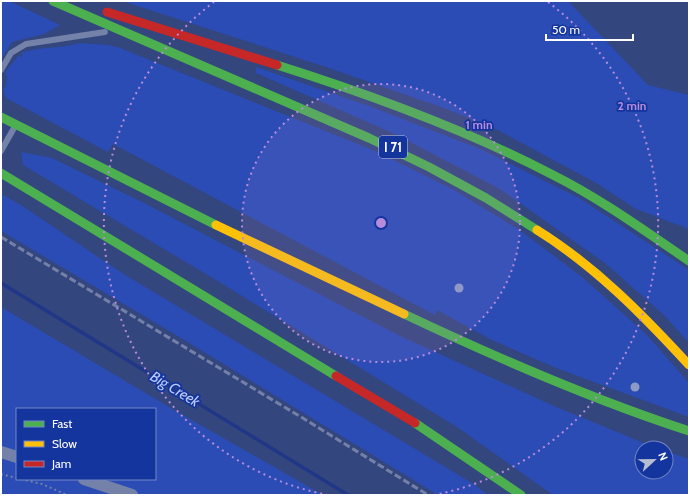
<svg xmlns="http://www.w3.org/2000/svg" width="690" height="496" viewBox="0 0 690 496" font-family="Cabin,sans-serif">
  <rect width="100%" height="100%" fill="#34467e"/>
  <path fill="#2a4cb4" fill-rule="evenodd" d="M1 1H9L60 25 44 34 12 42 1 60Z
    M122 1H568L648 85 689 95V229L636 209 598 184 494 128 441 107 326 67Z
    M80 43 109 45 120 48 375 151 454 190 518 229 581 276 647 335 689 383V417L556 368 490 339 437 310 435 315 113 144 108 152 6 98 3 89 6 86 7 76 5 72 19 55 20 57 23 55 21 53C40 46 61 49 80 43Z
    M256 67 369 106 480 149 579 198 689 270V343L664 315 605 263 500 189 395 134 256 73Z
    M21 152 52 158 144 203 400 336 554 406 656 448H642V472H666V451L689 459V495H553L457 427 216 280 23 165Z
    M1 194 21 205 122 273 472 483 488 495H438L176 335 1 231Z
    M1 307 169 407 323 495H1ZM17 409H155V479H17Z"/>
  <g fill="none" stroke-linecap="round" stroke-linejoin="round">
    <path stroke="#203787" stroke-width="3.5" d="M1 283 348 495"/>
    <path stroke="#7481a8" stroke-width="2" stroke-dasharray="2 3" stroke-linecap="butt" d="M1 474 17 478
      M21 479 42 484 67 495"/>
    <path stroke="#7481a8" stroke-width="6" d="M1 70 11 53 26 44 105 32
      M1 151 14 128"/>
    <path stroke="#7481a8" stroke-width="12" d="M1 452 17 457
      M84 479 132 495"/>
    <path stroke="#4caf50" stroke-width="9" d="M53 1 369 138 429 167 486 198 537 230
      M277 65C372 95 465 129 553 175 601 199 645 231 689 261
      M1 117 216 225
      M1 173 336 376
      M404 314C497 358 591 399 689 431
      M415 423 521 495"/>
    <path stroke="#ffc107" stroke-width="9" d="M216 225 404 314
      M537 230C595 266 643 315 689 365"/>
    <path stroke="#c62828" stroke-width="9" d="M107 12 277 65
      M336 376 415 423"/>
    <path stroke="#7480a7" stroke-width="3" stroke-dasharray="7 3" stroke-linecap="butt" d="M1 237 301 417 428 495"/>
  </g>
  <g fill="#8d9ac4">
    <circle cx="459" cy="288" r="4.5"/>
    <circle cx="635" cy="387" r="4.5"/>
  </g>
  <circle cx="381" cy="223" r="139" fill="#b68bdc" fill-opacity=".12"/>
  <g fill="none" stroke="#b68bdc" stroke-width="2" stroke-dasharray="2 4">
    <circle cx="381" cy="223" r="139"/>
    <path d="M328 495A277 277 0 0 1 214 2M548 2A277 277 0 0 1 434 495"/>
  </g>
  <g text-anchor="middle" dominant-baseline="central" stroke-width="3.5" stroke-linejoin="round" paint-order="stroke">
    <rect fill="#15359e" stroke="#b9c2e2" stroke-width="1" x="379" y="136" width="28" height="22" rx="3"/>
    <g font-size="13" font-weight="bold" fill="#fff">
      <text x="393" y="147">I 71</text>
    </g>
    <g font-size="15" font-style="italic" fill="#bacafa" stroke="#15359e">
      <text transform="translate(175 389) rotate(31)">Big Creek</text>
    </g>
  </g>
  <circle cx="381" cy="223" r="6" fill="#b68bdc" stroke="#15359e" stroke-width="2"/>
  <g font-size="12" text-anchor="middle" font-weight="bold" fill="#b68bdc" stroke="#15359e" stroke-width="3.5" stroke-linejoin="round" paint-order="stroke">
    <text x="632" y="110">2 min</text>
    <text x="479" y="129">1 min</text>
  </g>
  <rect width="690" height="496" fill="none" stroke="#ffffff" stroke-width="4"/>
  <rect x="16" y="408" width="140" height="72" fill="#15359e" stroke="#7386c5"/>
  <rect x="24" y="421" width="20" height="6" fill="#4caf50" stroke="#7386c5"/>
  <text x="52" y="428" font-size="12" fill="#ffffff">Fast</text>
  <rect x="24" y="441" width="20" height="6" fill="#ffc107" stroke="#7386c5"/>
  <text x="52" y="448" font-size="12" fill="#ffffff">Slow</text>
  <rect x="24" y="461" width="20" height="6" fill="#c62828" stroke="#7386c5"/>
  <text x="52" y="468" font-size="12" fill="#ffffff">Jam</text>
  <g transform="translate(654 460) rotate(68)"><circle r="19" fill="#15359e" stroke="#7386c5"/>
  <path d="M0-3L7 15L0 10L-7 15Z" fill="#b8bed2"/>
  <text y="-6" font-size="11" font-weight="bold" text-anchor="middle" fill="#ffffff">N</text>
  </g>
  <path d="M546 34v6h87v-6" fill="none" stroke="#ffffff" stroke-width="2"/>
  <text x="552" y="34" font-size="12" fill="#ffffff" stroke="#15359e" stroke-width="3" paint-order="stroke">50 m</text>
</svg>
